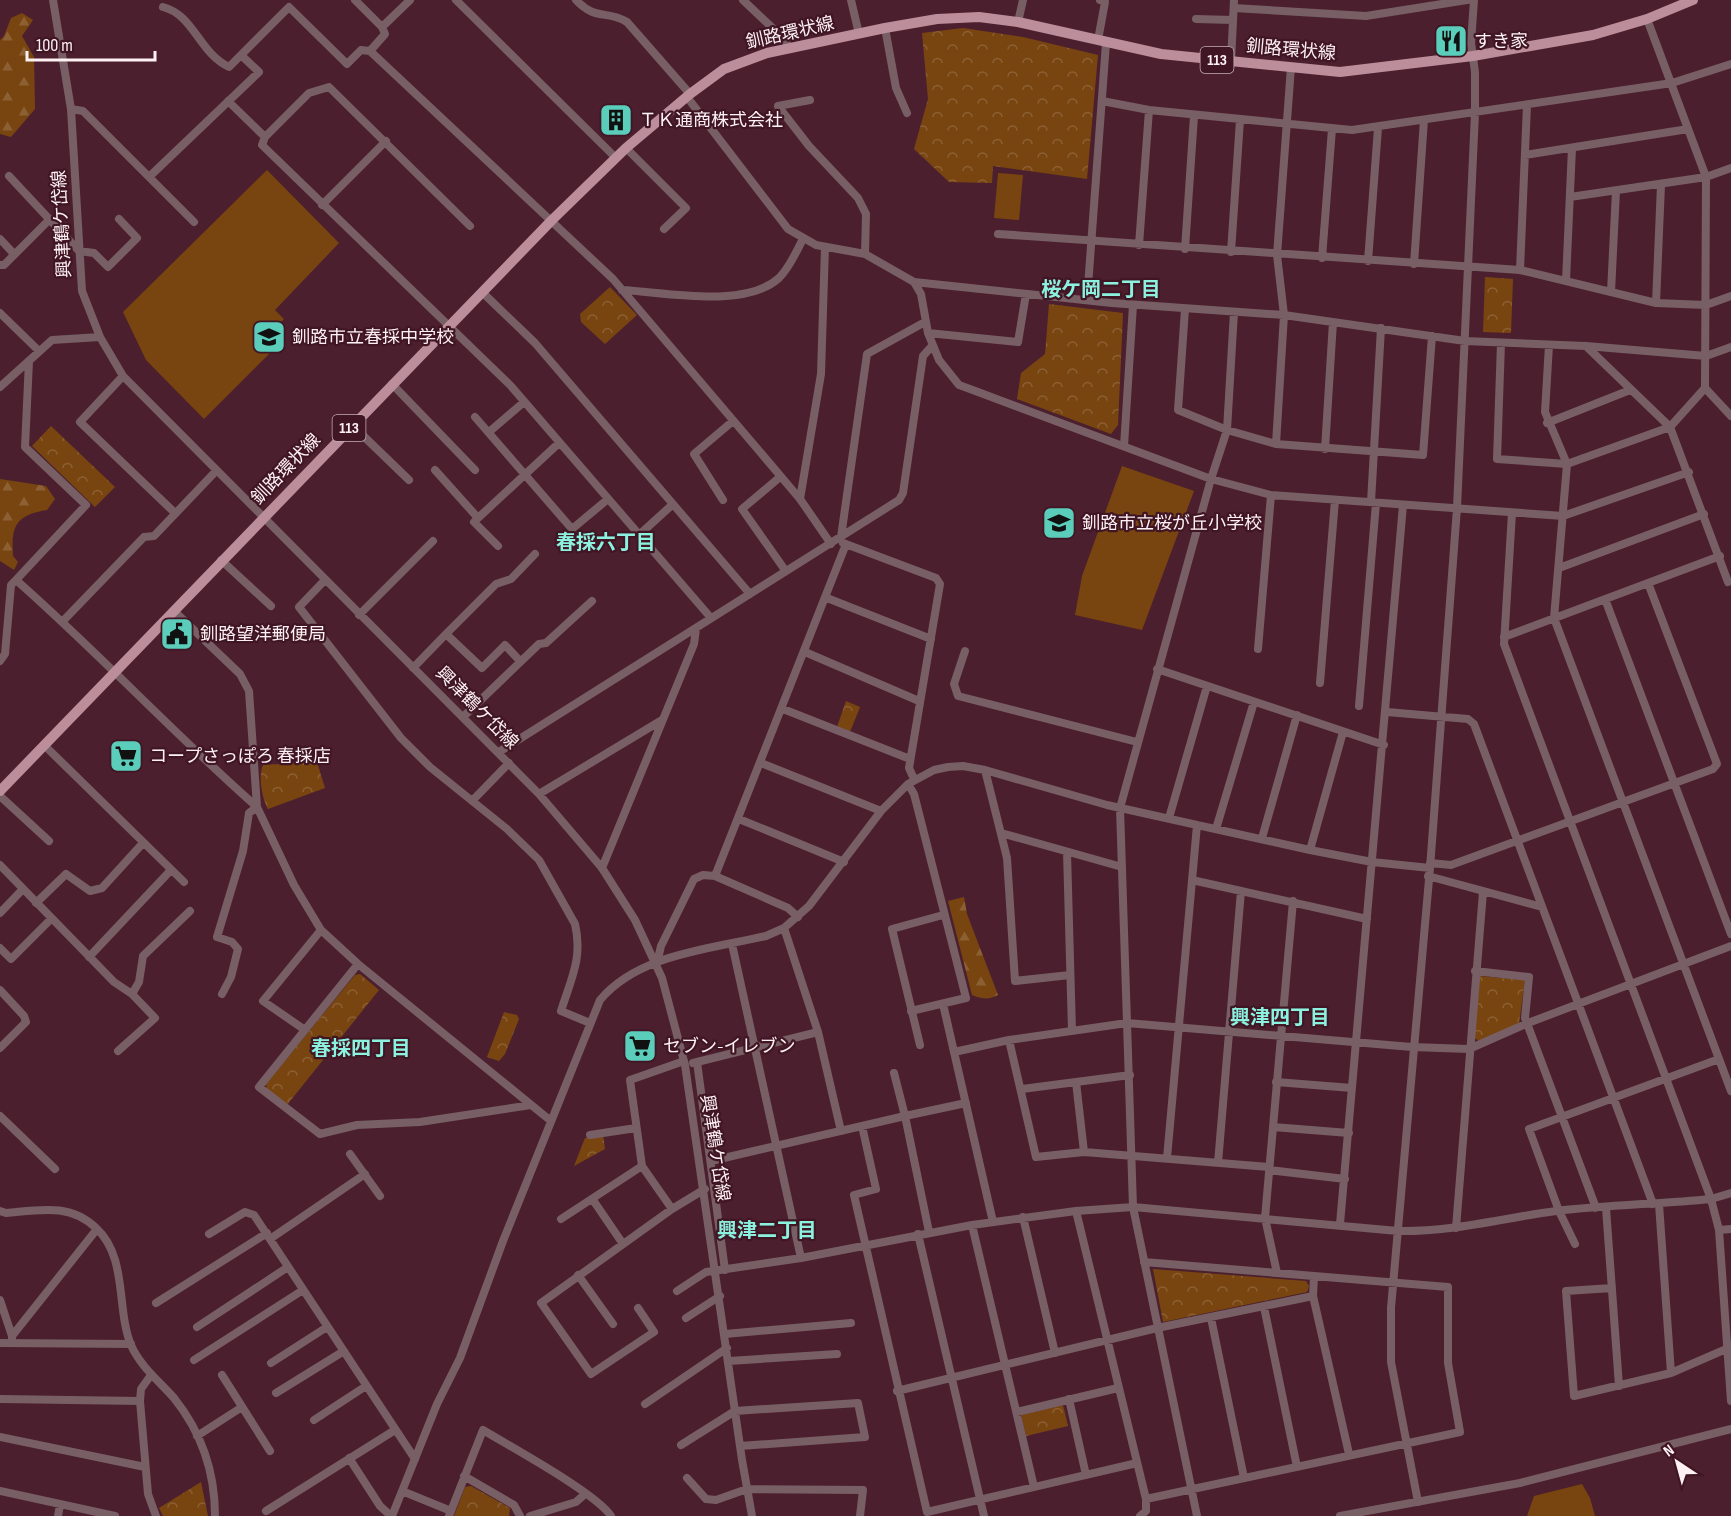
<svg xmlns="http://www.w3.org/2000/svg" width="1731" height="1516" viewBox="0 0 1731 1516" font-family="'Sofia Sans Condensed','Noto Sans JP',sans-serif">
  <defs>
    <pattern id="forest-firs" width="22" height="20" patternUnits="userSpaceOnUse" patternTransform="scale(1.5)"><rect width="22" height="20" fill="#784510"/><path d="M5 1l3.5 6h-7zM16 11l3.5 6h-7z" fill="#8c6033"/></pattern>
    <pattern id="park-crowns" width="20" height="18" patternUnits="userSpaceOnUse" patternTransform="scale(1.5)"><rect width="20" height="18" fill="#784510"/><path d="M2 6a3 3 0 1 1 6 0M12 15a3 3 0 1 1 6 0" fill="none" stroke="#8c6033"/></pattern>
  </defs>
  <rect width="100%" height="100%" fill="#4c1f2e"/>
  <path fill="url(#forest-firs)" d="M22 13 33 20 22 36 34 57 35 109 11 137 0 134V40L4 36 11 18Z
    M0 479 46 486 55 499 47 510C15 515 11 527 13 556L18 562 14 570 0 561Z
    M964 897 967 914 998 995C989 1000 982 999 972 995L948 901Z"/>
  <path fill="url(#park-crowns)" d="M963 28 1023 37 1098 55 1087 179 993 166 992 183 949 182 914 149 928 99 922 33Z
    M1485 277 1513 279 1511 333 1483 332Z
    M610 287 637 315 605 344 581 322 580 314Z
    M1049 304 1123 313 1118 425 1111 434 1017 399 1021 373 1045 354Z
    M51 426 115 487 95 507 32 446Z
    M846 701 860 707 850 732 837 727Z
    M317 762 325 788 268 809C262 799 258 776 263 765Z
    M360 974 379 990 287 1105 267 1090 266 1084 355 975Z
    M1479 976 1525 980 1519 1024 1479 1041 1473 1037Z
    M504 1012 517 1015 519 1019 505 1054 499 1061 487 1057Z
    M603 1135 605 1149 574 1166 585 1138Z
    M1153 1269 1306 1281 1309 1286 1307 1292 1163 1322Z
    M1063 1405 1068 1426 1026 1436 1021 1415Z
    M201 1482 208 1516H163L159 1508Z
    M471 1486 510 1508 509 1516H454L465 1487Z"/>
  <path fill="#784510" d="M267 170 339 243 275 310 284 319 263 341 273 350 204 419 146 360 123 312Z
    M998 173 1023 175 1019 220 994 218Z
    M1122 466 1194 491 1142 630 1075 615 1082 576Z
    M1582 1484 1590 1498 1595 1516H1527L1534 1496Z"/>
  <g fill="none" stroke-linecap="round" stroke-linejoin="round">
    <path stroke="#775f65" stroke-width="8" d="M53 0 71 109 82 291 100 337 123 376 539 794 602 868 635 920 662 978 685 1065 742 1460 752 1516
      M355 0 382 27
      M410 0 382 27 385 34 370 51 613 279 800 499 831 544
      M456 0 616 158
      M576 0C597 22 606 9 627 22L690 94
      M743 0 784 39 790 49
      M851 0 859 34
      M163 7C194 15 199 53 229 67L289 7 347 64 361 50 370 51
      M1234 8 1366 16 1467 0
      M1196 19 1233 20
      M1018 22 1023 0
      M885 28 896 88 907 113
      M1098 40 1105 2 1100 0
      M1231 62 1234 0
      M687 97 788 229 816 245 865 254 914 282 921 294 928 333 939 360 959 385 970 389 1211 479 1271 495 1563 516 1689 472
      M810 100 778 106 809 146 858 198 866 214 865 254
      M228 101 265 137 262 145 511 386 711 618
      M1102 101 1149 110 1352 130 1672 83 1731 64
      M71 109 83 111 194 222
      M265 137 309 93 329 87 470 226
      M626 148 686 208 664 229
      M1525 155 1688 129
      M9 176 79 251 94 253 108 267 137 238 119 219
      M149 177 259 72 241 55
      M1570 197 1706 177 1731 168
      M322 205 386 141
      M998 234 1520 270 1656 303 1706 305 1731 296
      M0 239 14 254
      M1139 245 1149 110
      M1185 249 1194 116
      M1231 252 1240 120
      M1322 258 1332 129
      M1368 261 1378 128
      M1414 264 1424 120
      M0 265H4L50 219
      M1520 270 1527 105
      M1566 281 1572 148
      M914 282 1112 303 1284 315 1465 341 1586 346 1706 356 1731 347
      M622 290C666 292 745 309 779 278 790 267 796 252 803 239
      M482 292 535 343 750 594
      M1611 292 1616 191
      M1087 300 1106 43
      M1656 303 1661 185
      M1185 309 1178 410 1227 430 1276 444 1423 455 1432 336
      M0 313 39 351
      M928 333 1018 342 1026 294
      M1501 343 1497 459 1567 464 1670 427 1705 388 1706 177 1647 19
      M1549 345 1545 412 1567 464 1554 618 1731 1091
      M1586 346 1670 427 1728 582
      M29 361 25 447 86 505 16 580C99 653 174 734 257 807L249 813 243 851 217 937 232 942 238 949 231 977 222 994
      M123 376 80 422 175 513
      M392 384 475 470
      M0 387 52 340 100 337
      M1705 388 1731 416
      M475 417 572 529 608 499
      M1547 423 1630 390
      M352 425 409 480
      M489 432 524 402
      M1276 444 1284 315 1277 255 1291 67
      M1124 446 1133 305
      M1325 449 1333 322
      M435 470 478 518 474 522 498 546
      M780 477 742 509 785 570
      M800 499 821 374 825 247
      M723 500 694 454 733 421
      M1371 502 1381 328
      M1512 513 1504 644 1711 1199 1719 1230 1731 1401
      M478 518 559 443
      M639 535 673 504
      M841 537 867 354 925 322
      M843 543 936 578 940 584 909 768 914 779
      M221 560 271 606
      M1559 568 1704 514
      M324 581 299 607 401 738 430 767 507 829 539 860 575 924C583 958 571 979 561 1011L590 1023
      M827 598 931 639
      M1605 599 1731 934
      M174 611 240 674 249 691 257 807 294 885 321 930 358 964 551 1121
      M359 615 433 541
      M63 621 144 537 154 536 216 471
      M1504 637 1720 556
      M1258 649 1271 495
      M965 651 954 684 958 696 1137 742
      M805 652 919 701
      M0 661 5 654 11 585 16 580
      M520 661 505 645 482 668 446 634 496 584 511 579 535 554
      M413 668 446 634
      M1157 669 1384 745
      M1320 683 1335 500
      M1359 706 1376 503
      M783 709 910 759
      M1387 712 1468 719 1474 724 1653 1204
      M463 717 539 644 546 643 592 601
      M44 745 184 882
      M499 752 899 500 903 493 923 356 932 346
      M761 763 881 811
      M985 770 1007 858 1015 981 1070 975
      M908 784 914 794 966 998 911 1011
      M539 794 662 720
      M0 796 49 841
      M472 801 509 763
      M1169 818 1207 686
      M739 819 844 862
      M1216 829 1254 702
      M1001 833 1122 867
      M1262 838 1297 715
      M1310 850 1343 732
      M1067 852 1072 1031
      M1430 863 1451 865 1713 769 1717 764 1648 583
      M0 865 114 982 132 994 155 1018 118 1051
      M602 868 694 644 696 629
      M715 876 846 544
      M1428 876 1542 907
      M1192 880 1367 919
      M36 903 66 874 90 891 102 888 143 843
      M0 913 23 889
      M784 928 818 1032 841 1131
      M732 944 801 1258
      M0 948 11 959 51 919
      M89 957 171 870
      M657 963 661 946 694 879 703 875 715 876 788 908 798 917
      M358 964 259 1087 320 1134 357 1125 420 1122 531 1105
      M1475 971 1529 977 1525 1018 1596 1208
      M0 990 24 1016 26 1022 0 1048
      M132 994 139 982 143 956 190 911
      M943 1004 993 1222
      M305 1030 263 1001 321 930
      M1009 1040 1036 1157 1084 1152 1269 1167
      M920 1045 892 929 943 915
      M954 1052 1009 1040 1127 1023 1412 1047 1469 1049 1528 1023 1731 946
      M697 1062 725 1270
      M693 1063 818 1032
      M894 1073 905 1116 966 1103
      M1076 1082 1084 1152
      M1276 1082 1352 1088
      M1022 1089 1130 1075
      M0 1116 55 1169
      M862 1126 876 1189 854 1195 927 1512 1137 1463
      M1273 1127 1349 1133
      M590 1135 636 1128
      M350 1154 380 1196
      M1167 1158 1197 825
      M711 1161 905 1116 929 1232
      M1218 1163 1241 891
      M1269 1170 1345 1179
      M593 1200 623 1244
      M1659 1204 1671 1373
      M1606 1208 1619 1386
      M672 1209 642 1166 630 1080 684 1061
      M0 1211 6 1213C40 1210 70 1203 96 1228 128 1257 116 1309 131 1345 140 1366 159 1381 174 1398 202 1433 215 1472 215 1516
      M1076 1211 1146 1499V1511L1140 1516
      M1023 1217 1055 1353
      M561 1219 642 1166
      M1340 1224 1403 505
      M972 1225 1034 1487
      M1456 1228 1483 892
      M1719 1230 1731 1229
      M209 1234 245 1212 254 1215 415 1459
      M918 1234 984 1516
      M270 1239 365 1174
      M1575 1244 1559 1211 1529 1129 1719 1059
      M1144 1262 1448 1287V1363L1460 1432 1146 1499
      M1277 1273 1265 1218 1293 901
      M578 1275 613 1324
      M1314 1276 1313 1296 1349 1454
      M1612 1288 1566 1291 1574 1396 1671 1373 1731 1347
      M677 1291 706 1272 801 1258 972 1225 1076 1211 1133 1207 1398 1231C1452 1232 1503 1218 1556 1211 1607 1205 1660 1204 1711 1199L1731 1193
      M0 1300 12 1336
      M156 1303 267 1233
      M1264 1307 1297 1467
      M638 1308 654 1332 591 1374 541 1303 672 1209 705 1189
      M686 1318 720 1296
      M1211 1318 1244 1478
      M197 1327 288 1267
      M725 1334 851 1323
      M12 1342V1336L97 1229
      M0 1343 131 1344
      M194 1360 303 1290
      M729 1361 837 1354
      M271 1363 327 1327
      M151 1375 141 1389 140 1401 148 1494 156 1516
      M222 1375 270 1451
      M897 1391 1157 1328 1313 1296
      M276 1393 344 1351
      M0 1399 140 1401
      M1069 1399 1086 1475
      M645 1404 727 1348
      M1017 1412 1118 1388
      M314 1420 366 1386
      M197 1436 242 1407
      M0 1437 145 1467
      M681 1445 735 1411 858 1403 865 1437 740 1446
      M349 1458 380 1506 391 1516
      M464 1476 514 1505 520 1516
      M687 1478 706 1499 716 1500 747 1489 863 1490 860 1516
      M0 1491 115 1516
      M402 1491 451 1511
      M1418 1502 1391 1362V1308L1430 868 1457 508 1475 113V72L1471 43 1474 0
      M266 1511 395 1430
      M58 1516 60 1505
      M392 1516 437 1404 460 1358 503 1241 600 1000C638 954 711 949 766 936L784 928 809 906 881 811 908 784 934 770 948 767 963 766 985 770 1107 805 1310 850 1372 862 1430 868
      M449 1516 483 1430C511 1447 596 1493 611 1516
      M530 1516 576 1502 585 1494
      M1197 1516 1133 1207 1120 808 1211 479 1227 430 1234 312
      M1340 1516 1520 1483 1731 1429"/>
    <path stroke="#bc8d9a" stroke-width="10" d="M0 791 552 220 626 148 690 94 724 69 767 53 885 28 937 19 979 17 1018 22 1161 54 1340 72 1473 56 1593 35 1647 19 1693 0"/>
  </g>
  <defs>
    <symbol id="restaurant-square" viewBox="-11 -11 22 22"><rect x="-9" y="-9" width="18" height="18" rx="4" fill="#5bcebb" stroke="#401524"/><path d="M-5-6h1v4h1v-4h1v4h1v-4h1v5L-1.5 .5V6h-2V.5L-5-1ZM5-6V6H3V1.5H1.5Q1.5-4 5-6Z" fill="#111"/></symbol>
    <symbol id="building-square" viewBox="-11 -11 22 22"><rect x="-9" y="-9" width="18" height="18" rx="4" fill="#5bcebb" stroke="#401524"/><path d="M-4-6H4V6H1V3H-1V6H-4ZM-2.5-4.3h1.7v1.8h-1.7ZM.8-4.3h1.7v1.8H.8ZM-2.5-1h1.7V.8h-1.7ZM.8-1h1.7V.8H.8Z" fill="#111"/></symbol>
    <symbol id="school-square" viewBox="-11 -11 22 22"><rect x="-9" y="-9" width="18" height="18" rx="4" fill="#5bcebb" stroke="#401524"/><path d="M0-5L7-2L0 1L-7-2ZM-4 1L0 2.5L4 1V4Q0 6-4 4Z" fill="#111"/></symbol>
    <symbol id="civic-square" viewBox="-11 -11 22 22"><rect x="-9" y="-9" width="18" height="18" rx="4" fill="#5bcebb" stroke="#401524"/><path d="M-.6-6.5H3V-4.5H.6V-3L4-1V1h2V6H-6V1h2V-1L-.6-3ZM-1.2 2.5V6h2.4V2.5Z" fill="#111"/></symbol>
    <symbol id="supermarket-square" viewBox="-11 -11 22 22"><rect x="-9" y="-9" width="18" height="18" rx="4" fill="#5bcebb" stroke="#401524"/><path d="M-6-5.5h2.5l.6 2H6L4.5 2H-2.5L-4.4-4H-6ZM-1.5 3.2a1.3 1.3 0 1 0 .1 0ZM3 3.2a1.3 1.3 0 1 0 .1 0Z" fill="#111"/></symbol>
  </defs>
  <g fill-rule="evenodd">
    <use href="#restaurant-square" x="1432" y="22" width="38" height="38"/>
    <use href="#building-square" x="597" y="101" width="38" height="38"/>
    <use href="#school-square" x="250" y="318" width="38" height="38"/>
    <use href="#school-square" x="1040" y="504" width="38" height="38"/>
    <use href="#civic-square" x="158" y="615" width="38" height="38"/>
    <use href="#supermarket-square" x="107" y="737" width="38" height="38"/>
    <use href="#supermarket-square" x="621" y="1027" width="38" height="38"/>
  </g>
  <g text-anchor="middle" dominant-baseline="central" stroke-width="4.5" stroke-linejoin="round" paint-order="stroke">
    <g fill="#401524" stroke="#c4afb6" stroke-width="1.5">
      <rect x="1200.5" y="47" width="33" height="26" rx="4.5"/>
      <rect x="332.5" y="415" width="33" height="26" rx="4.5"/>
    </g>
    <g font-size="16" font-weight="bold" fill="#fdf1f4">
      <text x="1217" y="60">113</text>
      <text x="349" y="428">113</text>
    </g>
    <g font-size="18" fill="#fdf1f4" stroke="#401524">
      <text transform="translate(790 33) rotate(-13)">釧路環状線</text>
      <text transform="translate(1291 50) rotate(5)">釧路環状線</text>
      <text transform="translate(62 224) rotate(-93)">興津鶴ケ岱線</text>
      <text transform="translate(286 469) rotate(-46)">釧路環状線</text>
      <text transform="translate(477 708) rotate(45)">興津鶴ケ岱線</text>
      <text transform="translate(715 1148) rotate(81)">興津鶴ケ岱線</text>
    </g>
    <g font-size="18" fill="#fdf1f4" stroke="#401524" text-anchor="start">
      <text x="1474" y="41">すき家</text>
      <text x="639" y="120">ＴＫ通商株式会社</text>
      <text x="292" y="337">釧路市立春採中学校</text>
      <text x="1082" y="523">釧路市立桜が丘小学校</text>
      <text x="200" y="634">釧路望洋郵便局</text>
      <text x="149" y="756">コープさっぽろ 春採店</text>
      <text x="663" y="1046">セブン-イレブン</text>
    </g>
    <g font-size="20" font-weight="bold" fill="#8cf2e0" stroke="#401524">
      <text x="1101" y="290">桜ケ岡二丁目</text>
      <text x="606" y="543">春採六丁目</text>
      <text x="1280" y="1018">興津四丁目</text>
      <text x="361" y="1049">春採四丁目</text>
      <text x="767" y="1231">興津二丁目</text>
    </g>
  </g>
  <g transform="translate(1677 1462) rotate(324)" stroke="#401524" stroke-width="4.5" paint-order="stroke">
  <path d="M0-4.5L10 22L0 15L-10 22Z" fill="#fdf1f4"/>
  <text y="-9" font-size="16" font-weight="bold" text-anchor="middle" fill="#fdf1f4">N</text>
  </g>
  <path d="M27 51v9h128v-9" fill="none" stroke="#fdf1f4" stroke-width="3"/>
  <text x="36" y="51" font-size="18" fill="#fdf1f4" stroke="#401524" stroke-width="4.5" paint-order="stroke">100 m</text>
</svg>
